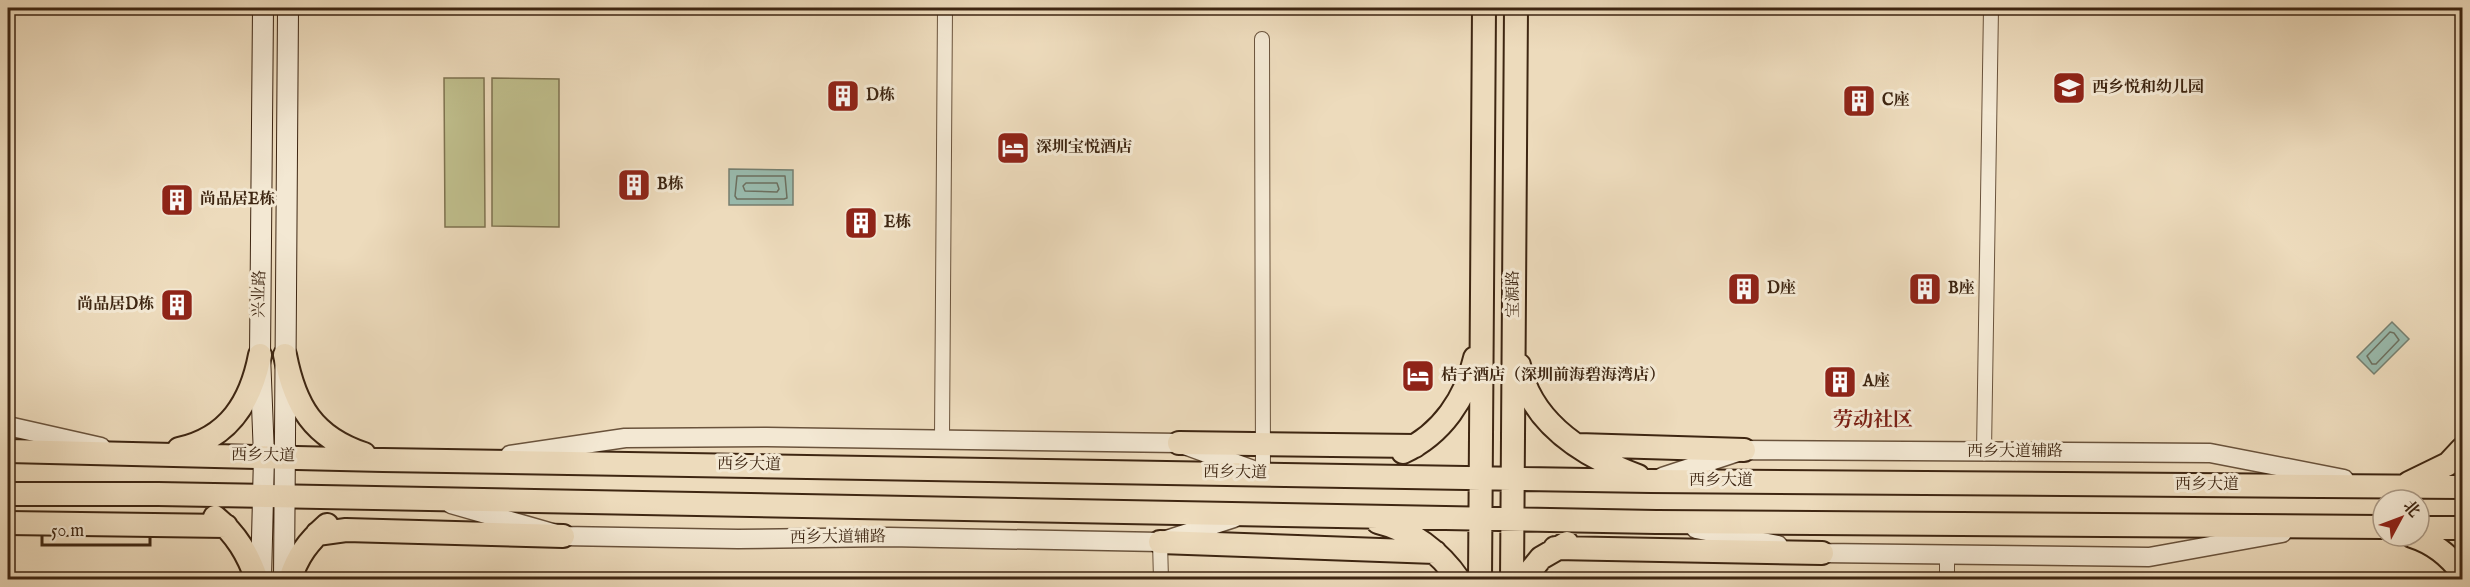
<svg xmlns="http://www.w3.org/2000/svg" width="2470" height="587" viewBox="0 0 2470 587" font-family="'IM FELL English','Noto Serif SC',serif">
  <rect width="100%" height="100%" fill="#eddbbc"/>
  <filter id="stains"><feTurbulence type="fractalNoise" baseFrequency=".00333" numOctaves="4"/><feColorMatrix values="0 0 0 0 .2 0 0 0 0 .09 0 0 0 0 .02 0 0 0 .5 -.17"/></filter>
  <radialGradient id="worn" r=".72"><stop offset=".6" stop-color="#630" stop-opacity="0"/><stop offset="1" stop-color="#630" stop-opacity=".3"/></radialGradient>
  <path fill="#bfbe8c" stroke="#7e724f" stroke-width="1.5" d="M444 78H484L485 227H445Z
    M492 78 559 79V227L492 226Z"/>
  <path fill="#99bbae" stroke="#757f70" stroke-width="1.5" d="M729 169 793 170V205H729Z
    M2392 322 2409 339 2374 374 2357 357Z"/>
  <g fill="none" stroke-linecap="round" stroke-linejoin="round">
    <path stroke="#6c7060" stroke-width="1.5" d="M737 176H785L787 198 784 199H737L735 196Z
      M746 183H777L779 189 777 192 745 191 743 186Z
      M2390 332 2394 333 2399 340 2376 364H2372L2367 356Z"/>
    <defs>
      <path id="minor" d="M1262 39 1263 474
        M942 439 945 8
        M1984 451 1991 8
        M1160 542 1161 580
        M1947 580V554"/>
      <path id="tertiary" d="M8 426 101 447
        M510 455 625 438 767 437 1179 443 1256 471
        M1662 477 1744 450 2210 453 2344 479
        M451 504 563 536 738 539 889 537 1160 542 1234 518
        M1696 529 1778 545
        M1811 551 1822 553 2149 557 2282 533"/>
      <path id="secondary" d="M261 580 264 456 260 355 263 8
        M284 580 288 8"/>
      <path id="primary" d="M285 355C295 406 313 437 364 454
        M1519 365C1531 424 1586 457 1638 476
        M1179 443 1415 446
        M1578 445 1744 450
        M179 449C229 438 251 402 260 355
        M8 451 383 460 1651 481 2462 487
        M1403 452C1442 434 1466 398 1475 358
        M2409 483 2448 464 2462 449
        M8 494H158L1656 522 2383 527
        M215 517C236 534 248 554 257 580
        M1378 522C1411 530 1440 552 1459 580
        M8 523 226 526
        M2419 528H2462
        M317 534 346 530 563 536
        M2412 536C2434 543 2449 555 2462 573
        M1160 542 1435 552
        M1555 548 1822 553
        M290 580C297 556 309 541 327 525
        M1480 580 1484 8
        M1512 580 1516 8
        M1523 580 1541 558 1567 543"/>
    </defs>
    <use href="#minor" stroke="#6a533c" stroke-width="16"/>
    <use href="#tertiary" stroke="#6a533c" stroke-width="21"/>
    <use href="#secondary" stroke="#3e2612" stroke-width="22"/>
    <use href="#primary" stroke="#3e2612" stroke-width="26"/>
    <use href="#minor" stroke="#f3e8d3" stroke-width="14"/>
    <use href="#tertiary" stroke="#f3e8d3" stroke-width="18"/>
    <use href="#secondary" stroke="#f3e8d3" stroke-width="20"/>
    <use href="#primary" stroke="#eddbbc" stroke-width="22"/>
  </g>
  <defs>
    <symbol id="school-square" viewBox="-11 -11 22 22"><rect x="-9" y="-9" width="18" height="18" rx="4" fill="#8f2418" stroke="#f3e8d3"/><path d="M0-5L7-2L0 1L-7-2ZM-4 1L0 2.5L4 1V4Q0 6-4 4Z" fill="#fff"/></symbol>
    <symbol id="building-square" viewBox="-11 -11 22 22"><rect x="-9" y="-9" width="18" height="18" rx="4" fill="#8f2418" stroke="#f3e8d3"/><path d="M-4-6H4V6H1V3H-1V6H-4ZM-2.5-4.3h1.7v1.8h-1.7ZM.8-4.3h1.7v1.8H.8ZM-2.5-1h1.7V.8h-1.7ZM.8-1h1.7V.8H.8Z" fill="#fff"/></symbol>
    <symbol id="hotel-square" viewBox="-11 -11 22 22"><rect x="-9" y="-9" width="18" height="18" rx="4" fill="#8f2418" stroke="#f3e8d3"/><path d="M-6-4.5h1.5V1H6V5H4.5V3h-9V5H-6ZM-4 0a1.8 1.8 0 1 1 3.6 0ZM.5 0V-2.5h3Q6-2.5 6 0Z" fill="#fff"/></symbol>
  </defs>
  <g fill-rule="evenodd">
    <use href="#school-square" x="2050" y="69" width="38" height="38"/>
    <use href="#building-square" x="824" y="77" width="38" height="38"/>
    <use href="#building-square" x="1840" y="82" width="38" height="38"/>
    <use href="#hotel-square" x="994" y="129" width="38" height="38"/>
    <use href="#building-square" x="615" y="166" width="38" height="38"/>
    <use href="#building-square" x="158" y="181" width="38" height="38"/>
    <use href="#building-square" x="842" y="204" width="38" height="38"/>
    <use href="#building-square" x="1725" y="270" width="38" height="38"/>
    <use href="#building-square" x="1906" y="270" width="38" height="38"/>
    <use href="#building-square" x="158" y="286" width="38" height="38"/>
    <use href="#hotel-square" x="1399" y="357" width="38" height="38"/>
    <use href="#building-square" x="1821" y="363" width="38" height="38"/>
  </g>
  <g text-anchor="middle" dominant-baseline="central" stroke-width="6" stroke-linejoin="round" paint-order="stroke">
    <g font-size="16" font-weight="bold" fill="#3e2612" stroke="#f3e8d3" text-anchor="start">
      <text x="2092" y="88">西乡悦和幼儿园</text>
      <text x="866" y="96">D栋</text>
      <text x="1882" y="101">C座</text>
      <text x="1036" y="148">深圳宝悦酒店</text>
      <text x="657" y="185">B栋</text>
      <text x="200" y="200">尚品居E栋</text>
      <text x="884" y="223">E栋</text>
      <text x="1767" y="289">D座</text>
      <text x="1948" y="289">B座</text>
      <text x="154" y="305" text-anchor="end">尚品居D栋</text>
      <text x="1441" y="376">桔子酒店（深圳前海碧海湾店）</text>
      <text x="1863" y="382">A座</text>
    </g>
    <g font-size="16" fill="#3e2612" stroke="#f3e8d3">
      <text transform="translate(260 294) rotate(-89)">兴业路</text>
      <text transform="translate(1514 294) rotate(-90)">宝源路</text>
      <text x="2015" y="452">西乡大道辅路</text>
      <text transform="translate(263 456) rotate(1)">西乡大道</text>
      <text transform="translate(749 465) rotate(1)">西乡大道</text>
      <text transform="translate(1235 473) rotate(1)">西乡大道</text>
      <text x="1721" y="481">西乡大道</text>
      <text x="2207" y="485">西乡大道</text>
      <text transform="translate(838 538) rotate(-1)">西乡大道辅路</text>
    </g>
    <g font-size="20" font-weight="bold" fill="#7a1f14" stroke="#f3e8d3">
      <text x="1873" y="420">劳动社区</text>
    </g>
  </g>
  <rect width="2470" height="587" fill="none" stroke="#eddbbc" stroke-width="30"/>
  <rect x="9" y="9" width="2452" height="569" fill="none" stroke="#3e2612" stroke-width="3"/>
  <rect x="15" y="15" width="2440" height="557" fill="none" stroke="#3e2612" stroke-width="1.5"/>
  <g transform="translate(2401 518) rotate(49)"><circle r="28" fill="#f3e8d3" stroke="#ab9a86" stroke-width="1.5"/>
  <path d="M0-4.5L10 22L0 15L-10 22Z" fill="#8f2418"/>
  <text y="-9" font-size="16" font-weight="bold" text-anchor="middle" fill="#3e2612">北</text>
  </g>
  <path d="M42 536v9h108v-9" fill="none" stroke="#3e2612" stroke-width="3"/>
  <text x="51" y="536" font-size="18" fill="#3e2612" stroke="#f3e8d3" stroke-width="4.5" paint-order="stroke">50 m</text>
  <rect width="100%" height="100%" filter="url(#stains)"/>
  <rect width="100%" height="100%" fill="url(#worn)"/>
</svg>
